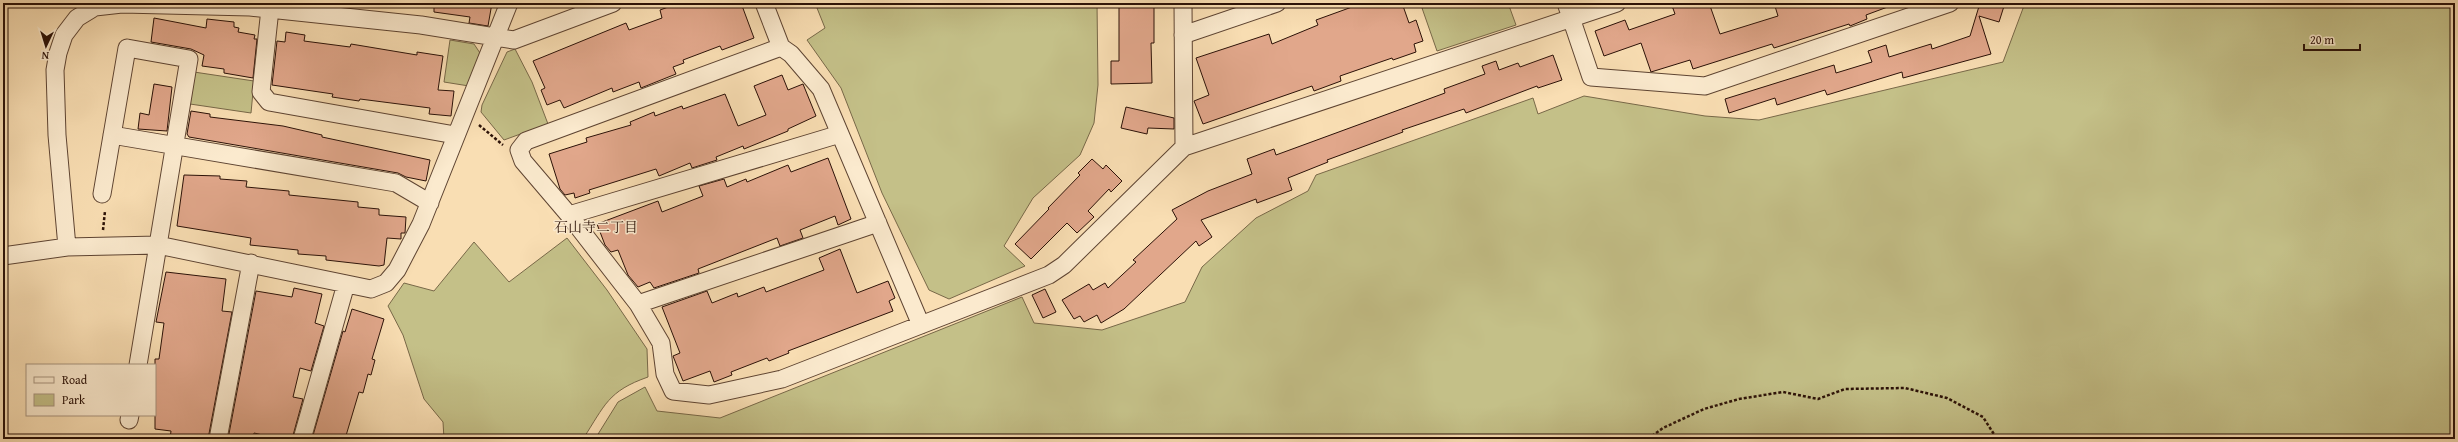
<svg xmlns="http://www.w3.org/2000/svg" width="2458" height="442" viewBox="0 0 2458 442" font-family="'Gentium Book Plus','Noto Serif JP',serif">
  <rect width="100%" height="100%" fill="#f9deb3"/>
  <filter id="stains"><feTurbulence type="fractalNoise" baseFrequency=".005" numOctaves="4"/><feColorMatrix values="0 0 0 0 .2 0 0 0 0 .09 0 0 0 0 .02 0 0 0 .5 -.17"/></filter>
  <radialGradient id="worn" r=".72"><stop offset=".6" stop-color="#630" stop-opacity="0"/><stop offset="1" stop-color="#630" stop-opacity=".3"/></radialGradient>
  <path fill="#c4c088" stroke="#786848" d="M815 3H1097L1098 85 1094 123 1080 155 1033 198 1004 246 1025 266 949 299 929 290 882 193 841 88 807 40 825 28Z
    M1438 3H1508L1516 25 1437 51 1422 8Z
    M2025 3H2455V439H595L618 402 645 387 657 411 720 418 1022 297 1034 323 1102 330 1185 302 1202 267 1256 218 1308 191 1316 175 1533 98 1538 114 1584 96 1705 116 1759 120 2003 62Z
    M450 40 474 44 480 53 469 86 444 82Z
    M515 49 532 82 548 124 504 140 481 112 482 105 507 52Z
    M194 72 254 81 251 113 190 104Z
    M567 238 607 290 647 349 648 377C608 391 605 405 583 439H444L443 422 424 399 403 335 388 306 404 283 434 291 474 242 509 282Z"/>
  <path fill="#e1a78b" stroke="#2b1107" d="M434 3H492L488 26 469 23 470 17 434 12Z
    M679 3H741L754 38 722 50 720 46 683 60 684 63 673 67 676 74 641 88 639 82 613 92 612 88 564 108 560 100 547 105 541 90 545 88 533 61 626 23 629 30 662 18 660 10Z
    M1119 3H1154V43H1151L1152 83 1111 84V61H1119Z
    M1363 3H1402L1409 23 1416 20 1423 41 1414 44 1416 52 1393 60 1392 58 1340 76 1341 81 1314 91 1312 86 1203 124 1194 101 1209 95 1196 58 1269 34 1272 44 1318 25 1316 20Z
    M1671 3H1709L1720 34 1778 16 1774 3H1893V5L1866 15 1867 19 1850 26 1849 24 1774 48 1772 44 1693 69 1690 60 1651 72 1641 43 1604 56 1595 31 1625 20 1629 30 1675 14Z
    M1980 3H2005L1999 22 1979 16 1991 54 1903 78 1902 72 1827 95 1825 90 1777 105 1775 98 1729 113 1725 99 1834 65 1836 73 1872 62 1868 51 1886 45 1889 57 1931 44 1932 49 1970 36Z
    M154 18 206 28 207 19 234 22V27L239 28 238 32 255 35 254 39H257L253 78 224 73V69L202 66 204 55 191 49 151 42Z
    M286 32 305 35 304 41 350 47 351 44 417 55V52L443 56 438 90 454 91 451 116 429 114 430 108 360 99 359 101 332 97 333 94 272 85 277 41 285 42Z
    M1553 55 1562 80 1538 88 1537 86 1466 113 1464 109 1402 130 1403 132 1327 160 1328 162 1288 178 1292 190 1257 203 1256 199 1201 220 1212 237 1199 246 1196 241 1124 309 1101 323 1097 315 1084 322 1080 316 1074 319 1062 300 1089 284 1093 290 1105 283 1108 288 1136 262 1133 260 1177 219 1172 210 1208 191 1252 174 1247 159 1274 149 1276 155 1445 93 1444 89 1485 74 1482 66 1496 61 1499 70 1518 63 1520 67Z
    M782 75 788 90 803 84 816 116 788 129V131L744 149 743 146 716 157 717 160 692 168 690 163 659 176 656 169 589 190 590 193 575 198 574 193 565 195 560 189 549 154 587 142 586 138 631 125 630 122 654 112 655 116 682 106 683 109 725 94 738 126 766 115 754 86Z
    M154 84 172 87 167 131 138 129 140 113 149 115Z
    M1126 107 1174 118V129L1148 128 1147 134 1121 128Z
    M191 111 210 114V117L283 126 322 135V137L430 160 426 181 406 177 398 173 189 137 187 134Z
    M828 158 851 219 838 225 835 216 800 230 803 238 780 246 777 238 698 269 699 273 654 288 650 282 638 287 628 275 618 250 611 252 605 245 597 224 658 201 662 212 703 196 699 186 724 179 727 187 746 179 747 182 788 165 791 172Z
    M1092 159 1103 169 1106 165 1122 181 1111 192 1109 189 1088 211 1094 217 1077 233 1067 223 1031 259 1015 244 1049 209 1048 208 1080 175 1078 173Z
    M184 175 220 176V179L247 181 246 187 289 191V195L358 202V207L379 209V215L406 217 405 233H401V239L387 238 384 265 379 266 326 260V256L298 254V250L250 245 251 238 177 226Z
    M840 249 857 293 888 281 895 298 889 301 893 311 788 351 789 353 769 361 767 358 731 372 732 375 714 382 710 371 683 381 673 356 680 353 662 307 707 291 712 303 737 293 738 297 764 287 766 292 824 270 819 258Z
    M166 272 226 279 222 311 232 312 208 439H170L171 431 155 429V359H159L164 323 156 322Z
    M294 288 322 294 315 323 324 326 311 371 300 368 293 397 303 399 292 439H280L254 433 253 439H228L256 291 292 297Z
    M1045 289 1056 312 1043 318 1032 295Z
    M352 309 384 319 372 359 375 360 371 375 368 374 363 393 359 392 345 439H312L343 331 345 332Z"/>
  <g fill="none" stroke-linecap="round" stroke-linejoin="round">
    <defs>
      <path id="street" d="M764 3 781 47 791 54 821 89 921 325
        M1183 3 1184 147
        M1566 3 1591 77 1705 86 1950 3
        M270 9 261 92 269 102 455 135
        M1183 35 1277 3
        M781 47 526 141 519 150 523 161 569 215 638 304 661 343 665 374 673 391 709 395 782 379 1049 275 1064 265 1184 147 1617 3
        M112 135 396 183 430 203
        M102 194 127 48 189 59 138 365
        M569 215 840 134
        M67 247 57 135 55 70 58 53 64 35 77 18 95 7 122 4 250 7 421 25 514 40 613 3
        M3 256 67 247 158 245 371 289 386 283 397 270 421 224 509 3
        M638 304 878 223
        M129 420 130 415
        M218 439 251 263
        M302 439 346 284"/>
    </defs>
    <use href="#street" stroke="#5e4432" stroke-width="19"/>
    <path stroke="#2b1107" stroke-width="2.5" stroke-dasharray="3 2" stroke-linecap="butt" d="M479 125 503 145
      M103 230 105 211
      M1648 439 1663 428 1704 409 1739 399 1783 392 1818 399 1845 389 1905 388 1947 398 1983 417 1997 439"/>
    <use href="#street" stroke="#fbeace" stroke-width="17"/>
  </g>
  <g text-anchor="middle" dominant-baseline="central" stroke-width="3" stroke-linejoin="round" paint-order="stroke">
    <g font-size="14" fill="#2b1107" stroke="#fbeace">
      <text x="596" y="227">石山寺二丁目</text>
    </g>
  </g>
  <rect width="2458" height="442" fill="none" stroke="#f9deb3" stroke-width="16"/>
  <rect x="4" y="4" width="2450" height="434" fill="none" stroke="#2b1107" stroke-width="2"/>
  <rect x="8" y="8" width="2442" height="426" fill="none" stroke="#2b1107"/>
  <rect x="26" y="364" width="130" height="52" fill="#fbeace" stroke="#a8937e"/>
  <rect x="34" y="377" width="20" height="6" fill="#fbeace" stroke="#a8937e"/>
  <text x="62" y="384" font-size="12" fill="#2b1107">Road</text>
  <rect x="34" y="394" width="20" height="12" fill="#c4c088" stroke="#a8937e"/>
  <text x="62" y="404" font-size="12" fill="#2b1107">Park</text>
  <g transform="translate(46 46) rotate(184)" stroke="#fbeace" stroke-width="3" paint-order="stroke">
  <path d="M0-3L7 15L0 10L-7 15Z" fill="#2b1107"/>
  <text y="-6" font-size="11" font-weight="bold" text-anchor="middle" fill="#2b1107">N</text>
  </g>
  <path d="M2304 44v6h56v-6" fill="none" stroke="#2b1107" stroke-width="2"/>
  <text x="2310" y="44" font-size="12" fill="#2b1107" stroke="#fbeace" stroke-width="3" paint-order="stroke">20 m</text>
  <rect width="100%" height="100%" filter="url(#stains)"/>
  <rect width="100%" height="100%" fill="url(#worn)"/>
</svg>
